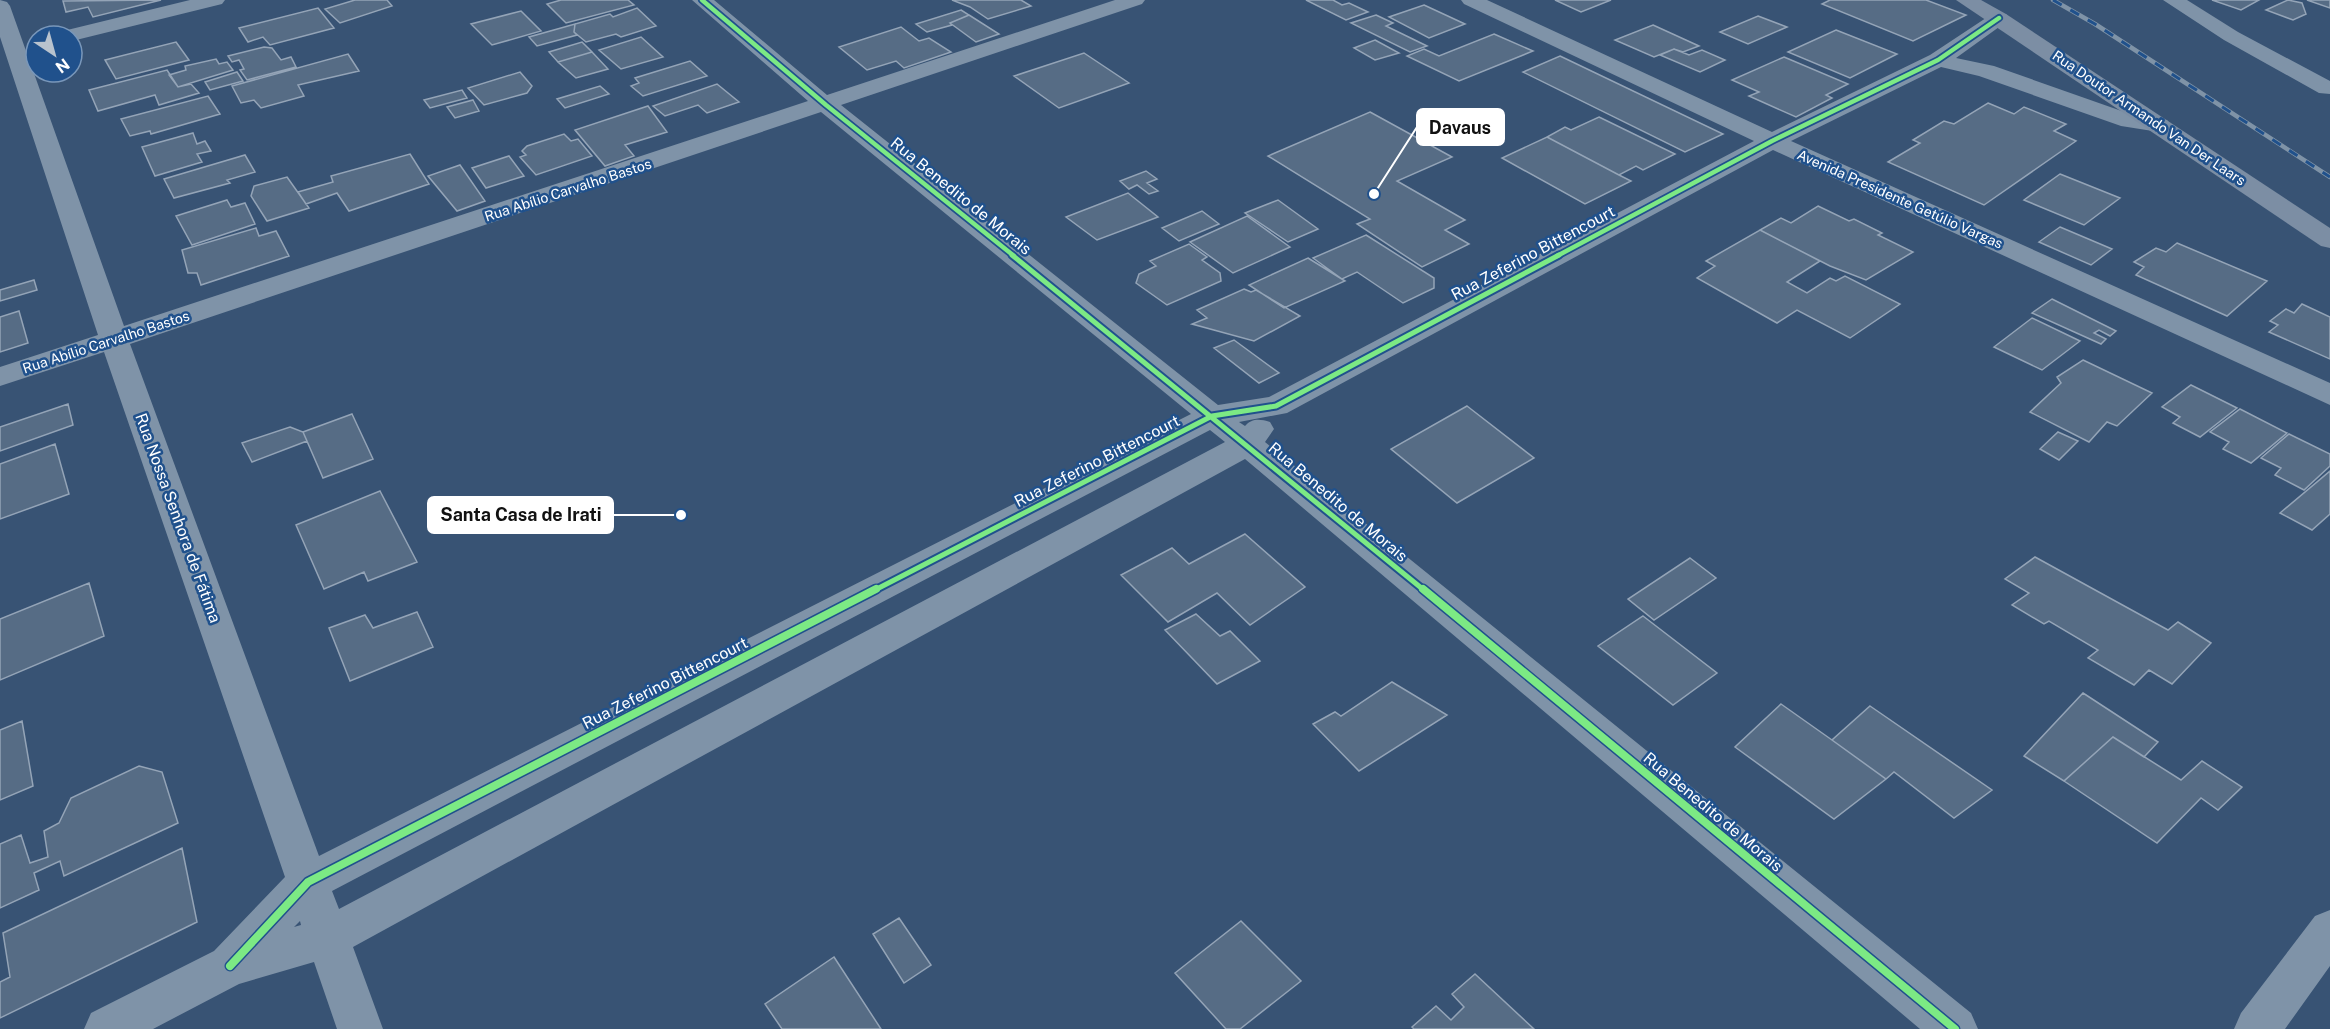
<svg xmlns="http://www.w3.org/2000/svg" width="2330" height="1029" viewBox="0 0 2330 1029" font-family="'Public Sans',sans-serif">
  <rect width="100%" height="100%" fill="#385374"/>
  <path fill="#566c85" stroke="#94a4b7" stroke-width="1.5" d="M161 0 93 17 88 7 66 12 63 1Z
    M355 0H387L392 6 340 23 325 9Z
    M561 0H628L634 5 566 23 547 4Z
    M952 0H1021L1031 6 988 19 970 7Z
    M1306 0H1333L1342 5 1349 3 1368 12 1346 20Z
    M1555 0H1611L1581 12Z
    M1830 0H1926L1966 15 1913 41 1822 4Z
    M2212 0H2259L2241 10Z
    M2288 0 2302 3 2306 14 2293 20 2266 10Z
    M2307 0H2330V8Z
    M1424 5 1465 24 1429 38 1389 17Z
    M318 8 334 28 270 45 263 37 248 42 239 28Z
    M637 8 656 26 621 37 616 34 586 42 574 32 575 24 610 14 613 17Z
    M961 10 969 15 950 23 952 25 927 32 916 24Z
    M521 11 541 31 492 45 471 24Z
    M969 15 999 34 976 42 950 23Z
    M1376 15 1393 23 1386 26 1427 46 1410 52 1351 23Z
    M1758 16 1787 27 1748 44 1720 32Z
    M575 24 574 32 577 35 537 46 529 37Z
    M1653 25 1699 46 1683 52 1674 49 1654 57 1615 40Z
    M901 27 919 41 929 38 951 52 904 68 896 61 867 70 839 47Z
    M1836 30 1897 54 1850 78 1788 52Z
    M1494 34 1533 51 1459 81 1407 56 1424 49 1439 56Z
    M641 37 663 57 621 69 599 50Z
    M1375 40 1399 53 1375 60 1354 48Z
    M176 42 189 60 116 79 105 60Z
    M582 42 592 52 558 62 549 52Z
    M264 47 272 48 281 60 291 57 296 67 247 80 240 70 244 69 239 60 232 62 228 56Z
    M1674 49 1689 55 1702 50 1725 60 1700 72 1660 55Z
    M592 52 608 69 576 78 558 62Z
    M1084 53 1129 83 1059 108 1014 76Z
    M348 54 359 71 298 85 304 96 261 108 254 100 241 103 232 86Z
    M1560 56 1723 134 1685 152 1523 72Z
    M1784 57 1848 84 1826 95 1832 98 1796 117 1749 96 1759 92 1732 80Z
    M216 59 219 64 227 62 233 70 178 87 169 75 186 70 185 66Z
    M690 61 707 76 643 96 631 86 639 83 635 78Z
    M167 70 178 87 191 84 199 93 159 105 155 95 98 111 89 90Z
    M237 72 243 81 210 90 205 82Z
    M520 72 532 86 527 93 484 105 468 88Z
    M717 84 739 102 707 113 698 105 665 116 653 106Z
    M600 86 609 94 565 108 557 99Z
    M462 90 467 98 430 108 424 100Z
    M208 96 220 114 151 134 150 131 130 136 121 119Z
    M473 100 479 111 455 118 447 107Z
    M1988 103 2014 114 2024 107 2066 124 2054 131 2076 141 1984 205 1888 162 1920 143 1913 140 1944 121 1954 124Z
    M648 106 667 132 625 145 634 156 605 166 575 130Z
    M1370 112 1452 157 1397 181 1465 220 1445 230 1469 244 1422 267 1357 224 1370 219 1268 156Z
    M1599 117 1675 154 1643 170 1636 166 1619 175 1547 137 1565 127 1571 130Z
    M193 133 197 144 205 141 211 151 197 154 202 162 155 176 142 147Z
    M564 134 571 141 578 139 592 156 536 175 520 157 526 155 522 151 527 146Z
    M1547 137 1619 175 1631 181 1585 204 1502 158Z
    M410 154 429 184 349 211 337 193 306 204 298 192 333 182 331 176Z
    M245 155 255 172 227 180 230 183 174 198 164 179Z
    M509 156 524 176 486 188 472 168Z
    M460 165 485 201 457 211 428 176Z
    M1146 171 1157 179 1147 183 1158 191 1149 194 1137 185 1129 189 1120 181Z
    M2060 174 2120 198 2084 225 2024 200Z
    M287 177 309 208 267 221 251 196 254 186Z
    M1128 193 1158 217 1097 240 1066 217Z
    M227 200 231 207 245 203 255 224 192 245 176 216Z
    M1278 200 1318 229 1288 242 1245 213Z
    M1818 206 1849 221 1854 219 1882 233 1878 235 1913 252 1866 280 1830 266 1760 230 1781 218 1791 223Z
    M1202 211 1219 224 1179 241 1162 228Z
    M1247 216 1290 247 1233 273 1190 242Z
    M2060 227 2112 249 2091 265 2039 242Z
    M256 228 259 236 276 231 289 256 201 285 197 273H188L182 250Z
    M1760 230 1820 261 1787 282 1807 293 1830 278 1836 281 1845 276 1900 304 1850 338 1797 310 1777 323 1697 278 1715 266 1706 261Z
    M1366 235 1434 278V288L1403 303 1357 272 1342 279 1313 258Z
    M2177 243 2267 281 2227 316 2136 275 2144 267 2134 262 2156 248 2166 252Z
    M1189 244 1207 257 1202 260 1220 273 1221 281 1167 305 1136 283 1139 274 1156 266 1150 261Z
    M1308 258 1345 281 1284 308 1249 285Z
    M34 280 37 290 0 301V290Z
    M1244 289 1251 292 1256 290 1300 316 1254 341 1192 324 1207 318 1197 310Z
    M2052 299 2116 331 2110 336 2099 330 2094 333 2106 339 2101 344 2032 313Z
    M2302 304 2330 317V359L2269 332 2278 325 2270 321 2286 309 2294 313Z
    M19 311 28 343 0 352V317Z
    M2032 318 2080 341 2042 370 1994 347Z
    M1234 340 1279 373 1259 383 1214 348Z
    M2083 360 2152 393 2117 426 2107 422 2089 442 2030 412 2061 383 2057 377Z
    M2191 385 2237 408 2200 437 2173 423 2180 417 2162 407Z
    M68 404 73 425 0 451V427Z
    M1467 406 1534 458 1457 503 1391 449Z
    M2240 409 2287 433 2251 463 2223 449 2229 442 2210 432Z
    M352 414 373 459 323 478 303 432Z
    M290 427 303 432 307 441 252 462 242 443Z
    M2058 432 2078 441 2059 460 2040 449Z
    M2289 434 2330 454V466L2304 490 2275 475 2281 468 2261 458Z
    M55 444 69 494 0 519V464Z
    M2330 471V514L2312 530 2280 513Z
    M380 491 417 562 368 581 364 572 324 589 296 525Z
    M1245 534 1305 587 1250 625 1217 593 1168 622 1121 575 1172 548 1189 564Z
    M2035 557 2168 630 2178 622 2211 643 2172 684 2149 670 2134 685 2088 658 2098 650 2049 621 2044 624 2012 605 2029 593 2005 579Z
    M1690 558 1716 578 1654 620 1628 599Z
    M89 583 104 636 0 680V619Z
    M417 612 433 647 350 681 329 628 365 615 373 628Z
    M1196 614 1220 636 1230 631 1260 661 1217 684 1165 630Z
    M1643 616 1717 673 1673 705 1598 646Z
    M1392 682 1447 715 1359 771 1313 724 1335 712 1341 716Z
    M2083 693 2158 742 2144 757 2113 737 2064 781 2024 756Z
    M1781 704 1832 740 1886 779 1834 819 1735 747Z
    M1870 706 1992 790 1954 818 1894 772 1886 779 1832 740Z
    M22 721 33 786 0 800V730Z
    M2113 737 2181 780 2202 761 2242 787 2218 810 2201 798 2157 843 2064 781Z
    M139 766 162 772 178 823 64 876 60 861 34 873 39 890 0 908V844L21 835 30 863 48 857 44 831 59 823 71 798Z
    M182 848 197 922 0 1018V982L10 977 3 933Z
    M899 918 931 965 904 983 873 934Z
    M1241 921 1301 981 1240 1029H1226L1175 973Z
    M834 957 881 1029H782L765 1004Z
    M1475 974 1534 1029H1414L1412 1027 1436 1006 1451 1020 1464 1007 1452 994Z"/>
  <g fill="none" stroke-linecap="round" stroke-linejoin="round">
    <path fill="#7f93a8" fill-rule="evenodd" d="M0 0 7 2 10 6 124 326 808 101 692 0H714L827 95 1115 0H1145L1142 4 841 105 1218 405 1269 397 1754 141 1464 4 1461 0H1487L1772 132 1930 55 1992 14H2006L2009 18 2006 22 1956 58 1994 66 2133 115 2167 120 2171 125 2167 130 2159 132 2121 126 1979 76 1941 67 1791 141 2330 383V405L1773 150 1287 413 1239 422 1245 426C1252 418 1260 419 1270 422L1274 429 1265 442 1971 1013 1978 1029H1920L1245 459 353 947 383 1029H337L314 962 239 984 153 1029H84L91 1013 214 951 285 877 104 352 0 386V367L98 335 0 37ZM821 112 1191 414 319 856 130 344ZM1210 430 1225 442 339 909 332 891ZM300 921 301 925 294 927Z
      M190 0H225L222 4 72 41V36H55L59 32Z
      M2163 0H2187L2238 32 2330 81V94L2319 93 2224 40Z
      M2330 910V966L2285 1029H2234L2241 1013 2315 916Z"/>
    <path fill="#7c8ea4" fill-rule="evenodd" d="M1956 0H1981L2006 14 2330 228V248L2321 246Z"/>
    <defs>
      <path id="rail" d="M2053 0 2095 24 2330 177"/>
    </defs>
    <use href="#rail" stroke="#7f93a7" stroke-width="4.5"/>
    <use href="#rail" stroke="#20518c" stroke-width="3" stroke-dasharray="10" stroke-linecap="butt"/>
    <defs>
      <path id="cycleway-far2" d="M702 0 826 105 1014 256
        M1557 256 1772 141 1938 60 1999 18"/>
      <path id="cycleway-far1" d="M1012 255 1425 591
        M873 591 1212 416 1276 406 1559 255"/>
      <path id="cycleway" d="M1423 589 1955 1029
        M230 966 308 882 876 589"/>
    </defs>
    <use href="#cycleway-far2" stroke="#20518c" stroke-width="8"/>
    <use href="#cycleway-far1" stroke="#20518c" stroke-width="9"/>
    <use href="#cycleway" stroke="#20518c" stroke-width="11"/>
    <use href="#cycleway-far2" stroke="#7ce984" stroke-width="4.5"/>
    <use href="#cycleway-far1" stroke="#7ce984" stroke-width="5"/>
    <use href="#cycleway" stroke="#7ce984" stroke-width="8"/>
  </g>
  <g text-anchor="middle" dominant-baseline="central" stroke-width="5" stroke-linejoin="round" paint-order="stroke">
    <g font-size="14" fill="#fff" stroke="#20518c">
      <text transform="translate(2149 118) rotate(34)">Rua Doutor Armando Van Der Laars</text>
      <text transform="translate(568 190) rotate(-18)">Rua Abílio Carvalho Bastos</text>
      <text transform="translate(1900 199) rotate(24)">Avenida Presidente Getúlio Vargas</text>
      <text transform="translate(106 342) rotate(-18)">Rua Abílio Carvalho Bastos</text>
    </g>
    <g font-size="16" fill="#fff" stroke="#20518c">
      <text transform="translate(961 196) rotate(39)">Rua Benedito de Morais</text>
      <text transform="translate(1533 253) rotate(-28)">Rua Zeferino Bittencourt</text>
      <text transform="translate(1097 461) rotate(-27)">Rua Zeferino Bittencourt</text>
      <text transform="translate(1338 502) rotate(40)">Rua Benedito de Morais</text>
      <text transform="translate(178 518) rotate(70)">Rua Nossa Senhora de Fátima</text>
      <text transform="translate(665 683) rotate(-27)">Rua Zeferino Bittencourt</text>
      <text transform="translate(1713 812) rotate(40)">Rua Benedito de Morais</text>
    </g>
  </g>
  <path fill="none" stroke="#fff" stroke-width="2" d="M1374 194L1417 127M681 515L613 515"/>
  <g fill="#fff" stroke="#20518c" stroke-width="2">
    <circle cx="1374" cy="194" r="6"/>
    <circle cx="681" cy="515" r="6"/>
  </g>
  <g fill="#fff" stroke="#fff" stroke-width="2">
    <rect x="1417" y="109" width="87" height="36" rx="6"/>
    <rect x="428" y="497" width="185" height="36" rx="6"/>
  </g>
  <g font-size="18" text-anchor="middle" font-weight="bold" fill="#111">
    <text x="1460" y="134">Davaus</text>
    <text x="521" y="521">Santa Casa de Irati</text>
  </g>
  <g transform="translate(54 54) rotate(144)"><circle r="28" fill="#20518c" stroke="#7997ba" stroke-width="1.5"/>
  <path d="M0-4.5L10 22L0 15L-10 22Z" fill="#b9c3ce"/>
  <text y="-9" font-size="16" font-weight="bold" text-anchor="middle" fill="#ffffff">N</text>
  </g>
</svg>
